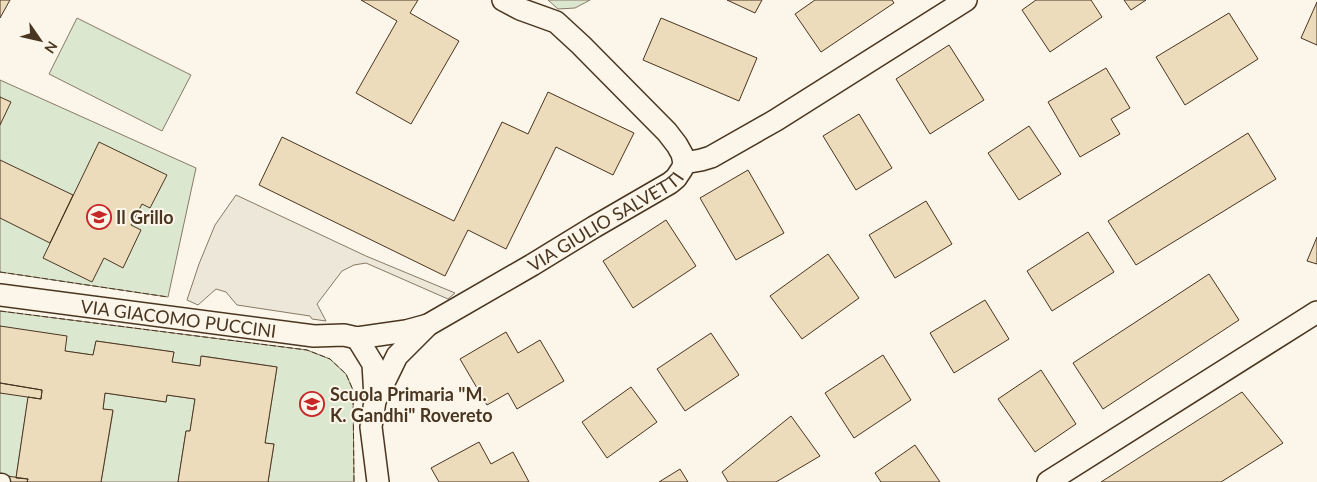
<svg xmlns="http://www.w3.org/2000/svg" width="1317" height="482" viewBox="0 0 1317 482" font-family="Lato,sans-serif">
  <rect width="100%" height="100%" fill="#fbf6e9"/>
  <path fill="#dce7d0" stroke="#887966" d="M548 0H590L575 8 558 9Z
    M77 18 191 75 162 131 49 74Z
    M0 80 196 168 168 297 0 272Z
    M0 311 307 350 330 359 346 374 353 390 354 482H268L274 444 265 443 277 367 202 356 200 366 172 362 174 352 96 341 93 355 65 351 0 326Z
    M0 383 42 390 28 398 16 478 0 482Z
    M105 393 166 402 167 395 195 399 190 431H186L178 482H101L113 411 103 409Z"/>
  <path fill="#ede7d9" stroke="#887966" d="M236 195 366 256 455 293 448 299 366 263 354 265 342 271 317 304 326 321 312 319 310 316 237 305 226 292 216 289 198 305 187 300 199 264 215 225Z"/>
  <path fill="#ecdcbc" stroke="#4a3520" d="M0 0H10L0 18Z
    M361 0H418L410 13 459 41 411 124 356 93 397 21Z
    M727 0H762L755 13Z
    M815 0H892L894 3 821 52 795 14Z
    M1036 0H1091L1102 17 1050 52 1022 10Z
    M1124 0H1146L1131 10Z
    M1317 2V45L1301 38Z
    M1229 13 1258 59 1185 105 1156 57Z
    M661 18 757 58 739 101 643 60Z
    M949 45 984 100 930 134 896 79Z
    M1106 68 1130 108 1111 119 1120 134 1080 157 1048 102Z
    M548 92 634 133 613 175 556 147 506 249 468 230 445 276 259 185 282 137 454 221 502 122 528 134Z
    M0 97 11 102 0 125Z
    M859 114 892 168 856 190 823 136Z
    M1029 126 1061 174 1019 200 988 153Z
    M1248 133 1276 179 1136 265 1108 221Z
    M99 142 167 175 150 208 142 204 131 225 141 230 123 268 104 258 92 282 43 258Z
    M0 160 73 195 50 243 0 218Z
    M748 170 784 233 736 260 700 198Z
    M926 201 952 244 895 278 869 235Z
    M666 220 696 266 633 308 603 261Z
    M1088 232 1114 272 1052 311 1027 271Z
    M1317 237V264L1307 261Z
    M828 254 859 298 802 339 770 296Z
    M1209 274 1239 320 1103 409 1073 363Z
    M985 300 1009 339 954 373 930 333Z
    M0 326 67 336 65 351 93 355 96 341 174 352 172 362 200 366 201 356 277 367 265 443 274 444 268 482H178L186 431H190L195 399 167 395 166 402 105 393 103 409 113 410 101 482H27L28 479 16 478 28 397 41 399 42 390 0 383Z
    M506 332 518 353 540 340 564 381 517 409 508 393 487 405 460 359Z
    M711 333 739 375 685 411 657 369Z
    M883 355 911 400 854 438 825 393Z
    M1041 370 1076 424 1035 452 998 399Z
    M0 383 42 390 41 399 0 393Z
    M631 387 657 422 607 458 582 422Z
    M1242 392 1283 443 1221 482H1101Z
    M791 416 820 456 776 482H728L722 472Z
    M479 442 491 464 513 452 529 482H439L431 468Z
    M915 445 940 482H881L875 473Z
    M680 469 688 482H659Z
    M0 475 28 479 27 482H0Z"/>
  <g fill="none" stroke-linecap="round" stroke-linejoin="round">
    <defs>
      <path id="pedestrian" d="M0 482H2"/>
      <g id="minor">
        <path d="M684 163 701 160 711 157 776 120 966 0"/>
        <path id="s1" d="M0 295 314 336 344 335 357 338 406 331 428 325"/>
        <path d="M357 338 373 364 375 398"/>
        <path id="s2" d="M378 482 371 427 375 401 397 356 428 325 532 265 594 227 670 183 676 178 682 169 684 163 682 154 677 145 667 132 581 45 556 22 520 9 503 0"/>
        <path d="M1048 482 1317 312"/>
      </g>
    </defs>
    <use href="#pedestrian" stroke="#4a3520" stroke-width="19"/>
    <use href="#minor" stroke="#4a3520" stroke-width="24"/>
    <use href="#pedestrian" stroke="#fbf6e9" stroke-width="16"/>
    <use href="#minor" stroke="#fbf6e9" stroke-width="21"/>
    <path stroke="#4a3520" stroke-width="1" stroke-dasharray="6 2.5" stroke-linecap="butt" d="M0 272 168 297
      M0 311 307 350 330 359 346 374 353 390 354 482"/>
  </g>
  <defs>
    <symbol id="school-ring" viewBox="-11 -11 22 22"><circle r="9.5" fill="#fbf6e9" stroke="#c62828" stroke-width="1.5"/><path d="M0-5L7-2L0 1L-7-2ZM-4 1L0 2.5L4 1V4Q0 6-4 4Z" fill="#c62828"/></symbol>
  </defs>
  <g fill-rule="evenodd">
    <use href="#school-ring" x="85" y="203" width="28" height="28"/>
    <use href="#school-ring" x="298" y="390" width="28" height="28"/>
  </g>
  <g text-anchor="middle" dominant-baseline="central" stroke-width="4" stroke-linejoin="round" paint-order="stroke">
    <g font-size="18" font-weight="bold" fill="#4a3520" stroke="#fbf6e9" text-anchor="start">
      <text x="116" y="217">Il Grillo</text>
      <text x="330" y="394">Scuola Primaria "M.<tspan x="330" dy="21">K. Gandhi" Rovereto</tspan></text>
    </g>
    <g font-size="18" fill="#4a3520" stroke="#fbf6e9">
      <text stroke="none"><textPath href="#s2" startOffset="381">VIA GIULIO SALVETTI</textPath></text>
      <text stroke="none"><textPath href="#s1" startOffset="180">VIA GIACOMO PUCCINI</textPath></text>
    </g>
  </g>
  <g transform="translate(40 40) rotate(124)" stroke="#fbf6e9" stroke-width="4" paint-order="stroke">
  <path d="M0-4L9 19L0 12L-9 19Z" fill="#4a3520"/>
  <text y="-8" font-size="14" font-weight="bold" text-anchor="middle" fill="#4a3520">N</text>
  </g>
</svg>
